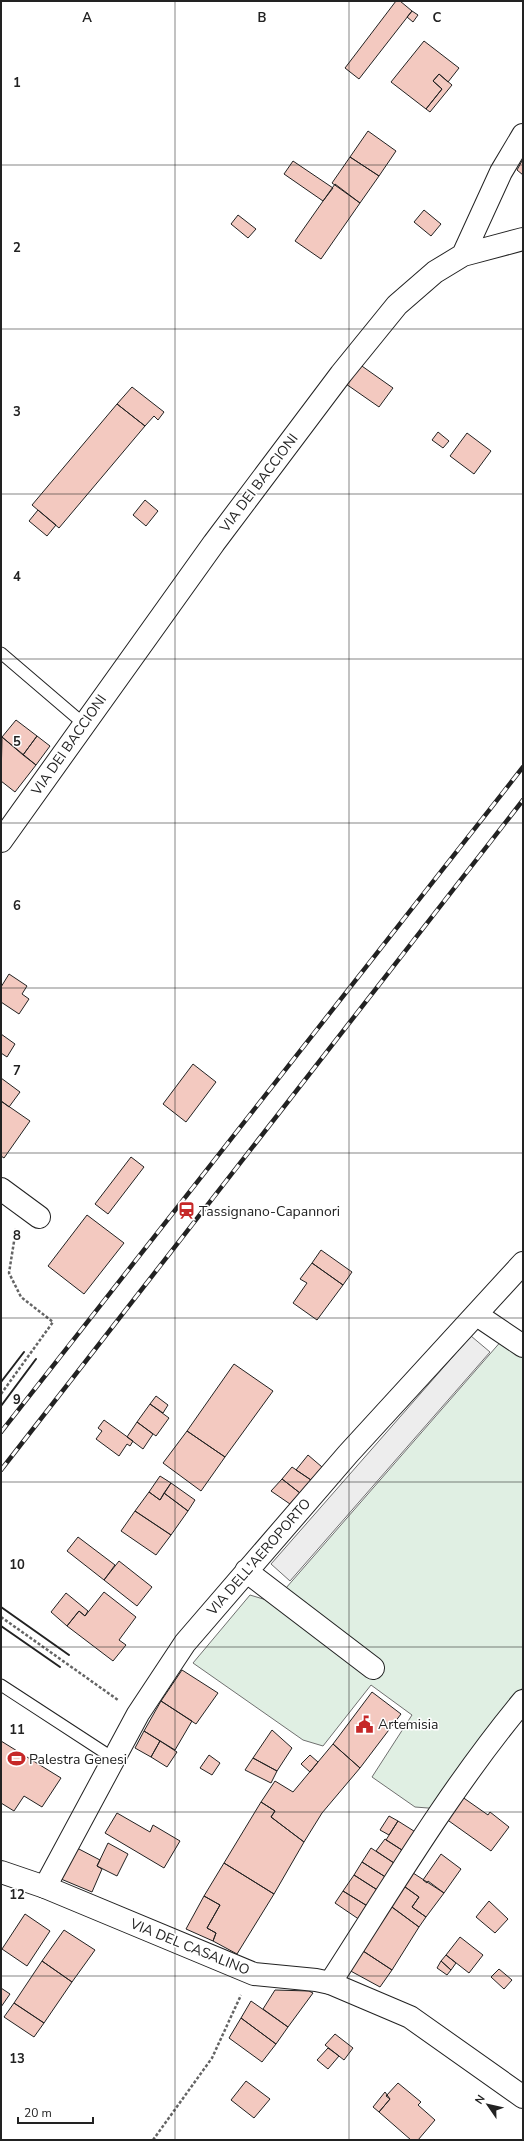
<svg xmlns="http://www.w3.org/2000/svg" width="524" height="2141" viewBox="0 0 524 2141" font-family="'Nunito Sans',sans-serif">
  <rect width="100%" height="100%" fill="#fff"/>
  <path fill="#e0efe3" stroke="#6f6f6f" d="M503 1339 523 1358V1688L514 1695 441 1809 415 1807 372 1777 412 1715 371 1685 323 1746 303 1740 193 1663 250 1595 273 1602 279 1596Z"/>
  <path fill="#ededed" stroke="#6f6f6f" d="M471 1336 490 1352 290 1581 271 1564Z"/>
  <path fill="#f3c9c0" stroke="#222" d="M396 1H400L412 11 359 79 345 68Z
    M412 11 418 15 413 22 407 17Z
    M424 41 459 68 448 82 439 74 433 81 442 89 426 109 391 82Z
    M439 74 452 85 430 112 426 109 442 89 433 81Z
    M368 131 396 151 379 176 350 157Z
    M350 157 379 176 360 203 332 183Z
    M523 159V175L517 170Z
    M293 161 333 188 323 201 284 174Z
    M335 184 360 203 321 259 295 241Z
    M424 210 441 224 431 236 414 222Z
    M238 215 256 229 248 238 231 224Z
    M359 364 393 388 379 407 346 384Z
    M132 387 164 412 158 420 154 416 145 426 117 404Z
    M117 404 145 426 59 528 32 505Z
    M438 432 449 441 443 448 432 440Z
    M467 433 491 451 474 474 450 456Z
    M145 500 158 511 146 526 133 515Z
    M38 510 56 525 47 536 29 521Z
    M16 720 37 736 23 755 2 737Z
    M37 736 50 746 36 765 23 755Z
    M2 737 36 765 15 792 1 781Z
    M9 974 27 986 22 994 29 999 19 1014 1 1002V987Z
    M1 1034 15 1044 7 1057 1 1053Z
    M193 1064 216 1082 186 1122 163 1104Z
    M1 1078 20 1092 9 1107 1 1101Z
    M1 1101 30 1121 4 1158 1 1156Z
    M131 1157 144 1167 108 1214 95 1204Z
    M87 1215 124 1243 84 1294 48 1266Z
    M321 1250 352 1272 343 1285 312 1263Z
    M312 1263 343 1285 317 1320 293 1303 307 1283 300 1279Z
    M234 1364 273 1391 225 1457 187 1431Z
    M156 1396 168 1405 163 1413 150 1404Z
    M150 1404 169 1418 156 1436 137 1422Z
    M104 1420 133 1441 130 1446 127 1444 119 1456 96 1439 102 1431 98 1428Z
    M137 1422 153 1434 143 1449 127 1437Z
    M187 1431 225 1457 201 1491 163 1463Z
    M308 1455 322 1467 311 1480 296 1470Z
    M292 1467 311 1480 300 1493 282 1479Z
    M160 1476 171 1483 160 1500 149 1492Z
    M282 1479 300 1493 290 1504 271 1491Z
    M171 1483 195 1500 188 1511 164 1493Z
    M149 1492 160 1500 164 1493 188 1511 171 1535 135 1511Z
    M135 1511 171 1535 156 1555 121 1531Z
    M78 1537 115 1565 104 1580 67 1551Z
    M119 1561 152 1587 137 1606 104 1580Z
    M104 1592 136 1617 119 1640 126 1645 113 1661 67 1626 79 1611 85 1616Z
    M66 1593 88 1611 85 1616 79 1611 67 1626 51 1612Z
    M182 1670 218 1693 196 1724 161 1701Z
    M372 1692 401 1714 360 1768 333 1744Z
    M161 1701 192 1721 175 1750 144 1731Z
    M272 1730 292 1748 277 1771 253 1758Z
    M144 1731 160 1741 151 1757 135 1748Z
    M1 1741 61 1778 42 1807 24 1796 14 1811 1 1803Z
    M160 1741 177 1752 167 1767 151 1757Z
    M333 1744 360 1768 322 1813 304 1842 271 1817 275 1811 261 1802 275 1781 293 1792Z
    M209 1755 220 1763 212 1775 200 1768Z
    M310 1755 318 1762 310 1772 301 1764Z
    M253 1758 277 1771 271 1783 245 1770Z
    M458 1794 488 1815 490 1812 509 1827 491 1851 442 1816Z
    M261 1802 275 1811 271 1817 304 1842 274 1894 224 1863Z
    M117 1813 150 1832 153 1825 180 1841 164 1868 105 1833Z
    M389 1816 398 1821 389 1835 380 1830Z
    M398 1821 417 1833 405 1852 386 1840Z
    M385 1839 405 1852 397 1865 376 1851Z
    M108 1843 128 1854 117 1876 97 1866Z
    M77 1848 100 1860 97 1866 102 1869 92 1892 61 1879Z
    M371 1848 397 1865 387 1878 362 1862Z
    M441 1854 461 1869 444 1893 428 1881 427 1883 423 1880Z
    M362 1862 387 1878 379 1891 354 1875Z
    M224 1863 274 1894 237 1954 213 1941 216 1933 207 1928 220 1905 204 1896Z
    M410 1871 444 1893 426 1917 412 1907 419 1897 401 1884Z
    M354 1875 379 1891 369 1907 343 1891Z
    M401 1884 419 1897 412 1907 426 1917 419 1927 388 1904Z
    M343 1891 369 1907 360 1920 335 1903Z
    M204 1896 220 1905 207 1928 216 1933 213 1941 186 1929Z
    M489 1901 508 1919 495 1933 476 1917Z
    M389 1905 419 1927 392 1970 360 1949Z
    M25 1914 50 1931 27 1966 2 1949Z
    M64 1930 95 1950 72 1982 42 1961Z
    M460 1937 483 1955 469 1973 446 1955Z
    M360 1949 392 1970 380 1987 347 1969Z
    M446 1955 456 1963 451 1970 441 1961Z
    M42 1961 72 1982 44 2023 14 2003Z
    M441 1961 451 1970 447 1975 437 1968Z
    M499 1969 512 1980 504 1989 491 1977Z
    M1 1988 10 1994 1 2007Z
    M275 1990 309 1991 313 1993 288 2027 263 2009Z
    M251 2001 288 2027 276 2044 241 2018Z
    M14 2003 44 2023 34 2037 4 2017Z
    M241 2018 276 2044 262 2062 229 2038Z
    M335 2034 353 2048 344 2060 325 2045Z
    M328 2048 339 2056 328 2069 317 2060Z
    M246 2081 270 2099 254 2118 231 2100Z
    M398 2083 421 2102 418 2105 435 2120 418 2140H411L379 2112 390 2099 386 2096Z
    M385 2092 390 2099 379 2112 373 2107Z"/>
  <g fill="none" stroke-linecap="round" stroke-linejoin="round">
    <defs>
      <path id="lane" d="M1 653 84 724
        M1 1685 113 1758"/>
      <path id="street" d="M463 255 523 239
        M1 841 214 543 341 374 397 305 435 272 463 255 501 172 523 135
        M1 1189 39 1217
        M477 1315 523 1346
        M246 1571 373 1668
        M45 1887 138 1714 185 1643 348 1454 523 1263
        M330 1983C392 1887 450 1789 523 1701"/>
      <path id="secondary" d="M1 1872 45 1887 254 1974 316 1980 330 1983 410 2017 523 2097"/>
    </defs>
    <use href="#lane" stroke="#222" stroke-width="13"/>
    <use href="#street" stroke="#222" stroke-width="24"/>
    <use href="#secondary" stroke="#222" stroke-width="24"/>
    <path stroke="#646464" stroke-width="2.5" stroke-dasharray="3 2" stroke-linecap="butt" d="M1 1394 53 1322 21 1297 9 1273 16 1229
      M1 1617 118 1700
      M153 2140 212 2058 241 1995"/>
    <use href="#lane" stroke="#fff" stroke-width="11"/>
    <use href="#street" stroke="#fff" stroke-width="22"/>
    <use href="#secondary" stroke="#fff" stroke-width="22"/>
    <defs>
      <path id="rail" d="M1 1432 523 767
        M1 1470 523 800"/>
    </defs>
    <use href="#rail" stroke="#222" stroke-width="4.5"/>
    <use href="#rail" stroke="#fff" stroke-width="3" stroke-dasharray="9" stroke-linecap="butt"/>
    <path stroke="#222" stroke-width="2" d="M1 1382 24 1352
      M1 1406 36 1359
      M1 1607 69 1655
      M1 1626 60 1667"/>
  </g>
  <path fill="none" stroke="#222" stroke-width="1" stroke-opacity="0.55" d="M175 1V2140M349 1V2140M1 165H523M1 329H523M1 494H523M1 659H523M1 823H523M1 988H523M1 1153H523M1 1318H523M1 1482H523M1 1647H523M1 1812H523M1 1976H523"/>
  <defs>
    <symbol id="station-bare" viewBox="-9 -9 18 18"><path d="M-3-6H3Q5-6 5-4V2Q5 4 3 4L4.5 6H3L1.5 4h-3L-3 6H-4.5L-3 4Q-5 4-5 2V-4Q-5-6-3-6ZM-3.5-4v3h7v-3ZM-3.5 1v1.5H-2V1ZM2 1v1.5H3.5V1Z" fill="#c62828" stroke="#fff" stroke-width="2.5" paint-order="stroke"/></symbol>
    <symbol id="civic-bare" viewBox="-9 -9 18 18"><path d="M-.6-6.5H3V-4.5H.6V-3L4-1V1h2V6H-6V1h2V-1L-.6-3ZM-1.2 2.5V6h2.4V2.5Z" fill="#c62828" stroke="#fff" stroke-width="2.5" paint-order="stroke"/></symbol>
    <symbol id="stadium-bare" viewBox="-9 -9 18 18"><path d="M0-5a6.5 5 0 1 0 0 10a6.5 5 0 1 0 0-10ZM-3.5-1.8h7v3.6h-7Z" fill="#c62828" stroke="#fff" stroke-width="2.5" paint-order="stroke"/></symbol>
  </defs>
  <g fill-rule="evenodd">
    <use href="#station-bare" x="174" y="1198" width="25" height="25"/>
    <use href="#civic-bare" x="352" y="1712" width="25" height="25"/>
    <use href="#stadium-bare" x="4" y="1746" width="25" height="25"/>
  </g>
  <g text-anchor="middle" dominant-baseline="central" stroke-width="3" stroke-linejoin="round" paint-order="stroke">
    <g font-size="14" fill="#222" stroke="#fff">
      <text transform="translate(259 483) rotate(-53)">VIA DEI BACCIONI</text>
      <text transform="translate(69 745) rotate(-55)">VIA DEI BACCIONI</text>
      <text transform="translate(259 1557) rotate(-49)">VIA DELL'AEROPORTO</text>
      <text transform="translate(190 1947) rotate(22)">VIA DEL CASALINO</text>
    </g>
    <g font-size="14" fill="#222" stroke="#fff" text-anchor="start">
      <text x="199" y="1211">Tassignano-Capannori</text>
      <text x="378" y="1724">Artemisia</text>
      <text x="29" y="1759">Palestra Genesi</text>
    </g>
  </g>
  <g font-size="13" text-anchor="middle" font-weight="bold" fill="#222" stroke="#fff" stroke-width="3" stroke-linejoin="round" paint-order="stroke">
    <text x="87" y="22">A</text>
    <text x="262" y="22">B</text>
    <text x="437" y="22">C</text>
    <text x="17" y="87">1</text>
    <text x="17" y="252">2</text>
    <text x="17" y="416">3</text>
    <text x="17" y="581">4</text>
    <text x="17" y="746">5</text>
    <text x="17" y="910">6</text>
    <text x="17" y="1075">7</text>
    <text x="17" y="1240">8</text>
    <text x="17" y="1404">9</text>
    <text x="17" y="1569">10</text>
    <text x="17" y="1734">11</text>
    <text x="17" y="1899">12</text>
    <text x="17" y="2063">13</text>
  </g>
  <rect width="524" height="2141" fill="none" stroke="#222222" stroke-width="4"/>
  <g transform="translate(488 2105) rotate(304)" stroke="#ffffff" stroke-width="3" paint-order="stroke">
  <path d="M0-3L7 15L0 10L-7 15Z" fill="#222222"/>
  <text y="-6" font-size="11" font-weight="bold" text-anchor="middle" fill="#222222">N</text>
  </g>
  <path d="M18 2117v6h75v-6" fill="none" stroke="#222222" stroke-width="2"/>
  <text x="24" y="2117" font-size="12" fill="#222222" stroke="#ffffff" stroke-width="3" paint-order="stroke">20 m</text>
</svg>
